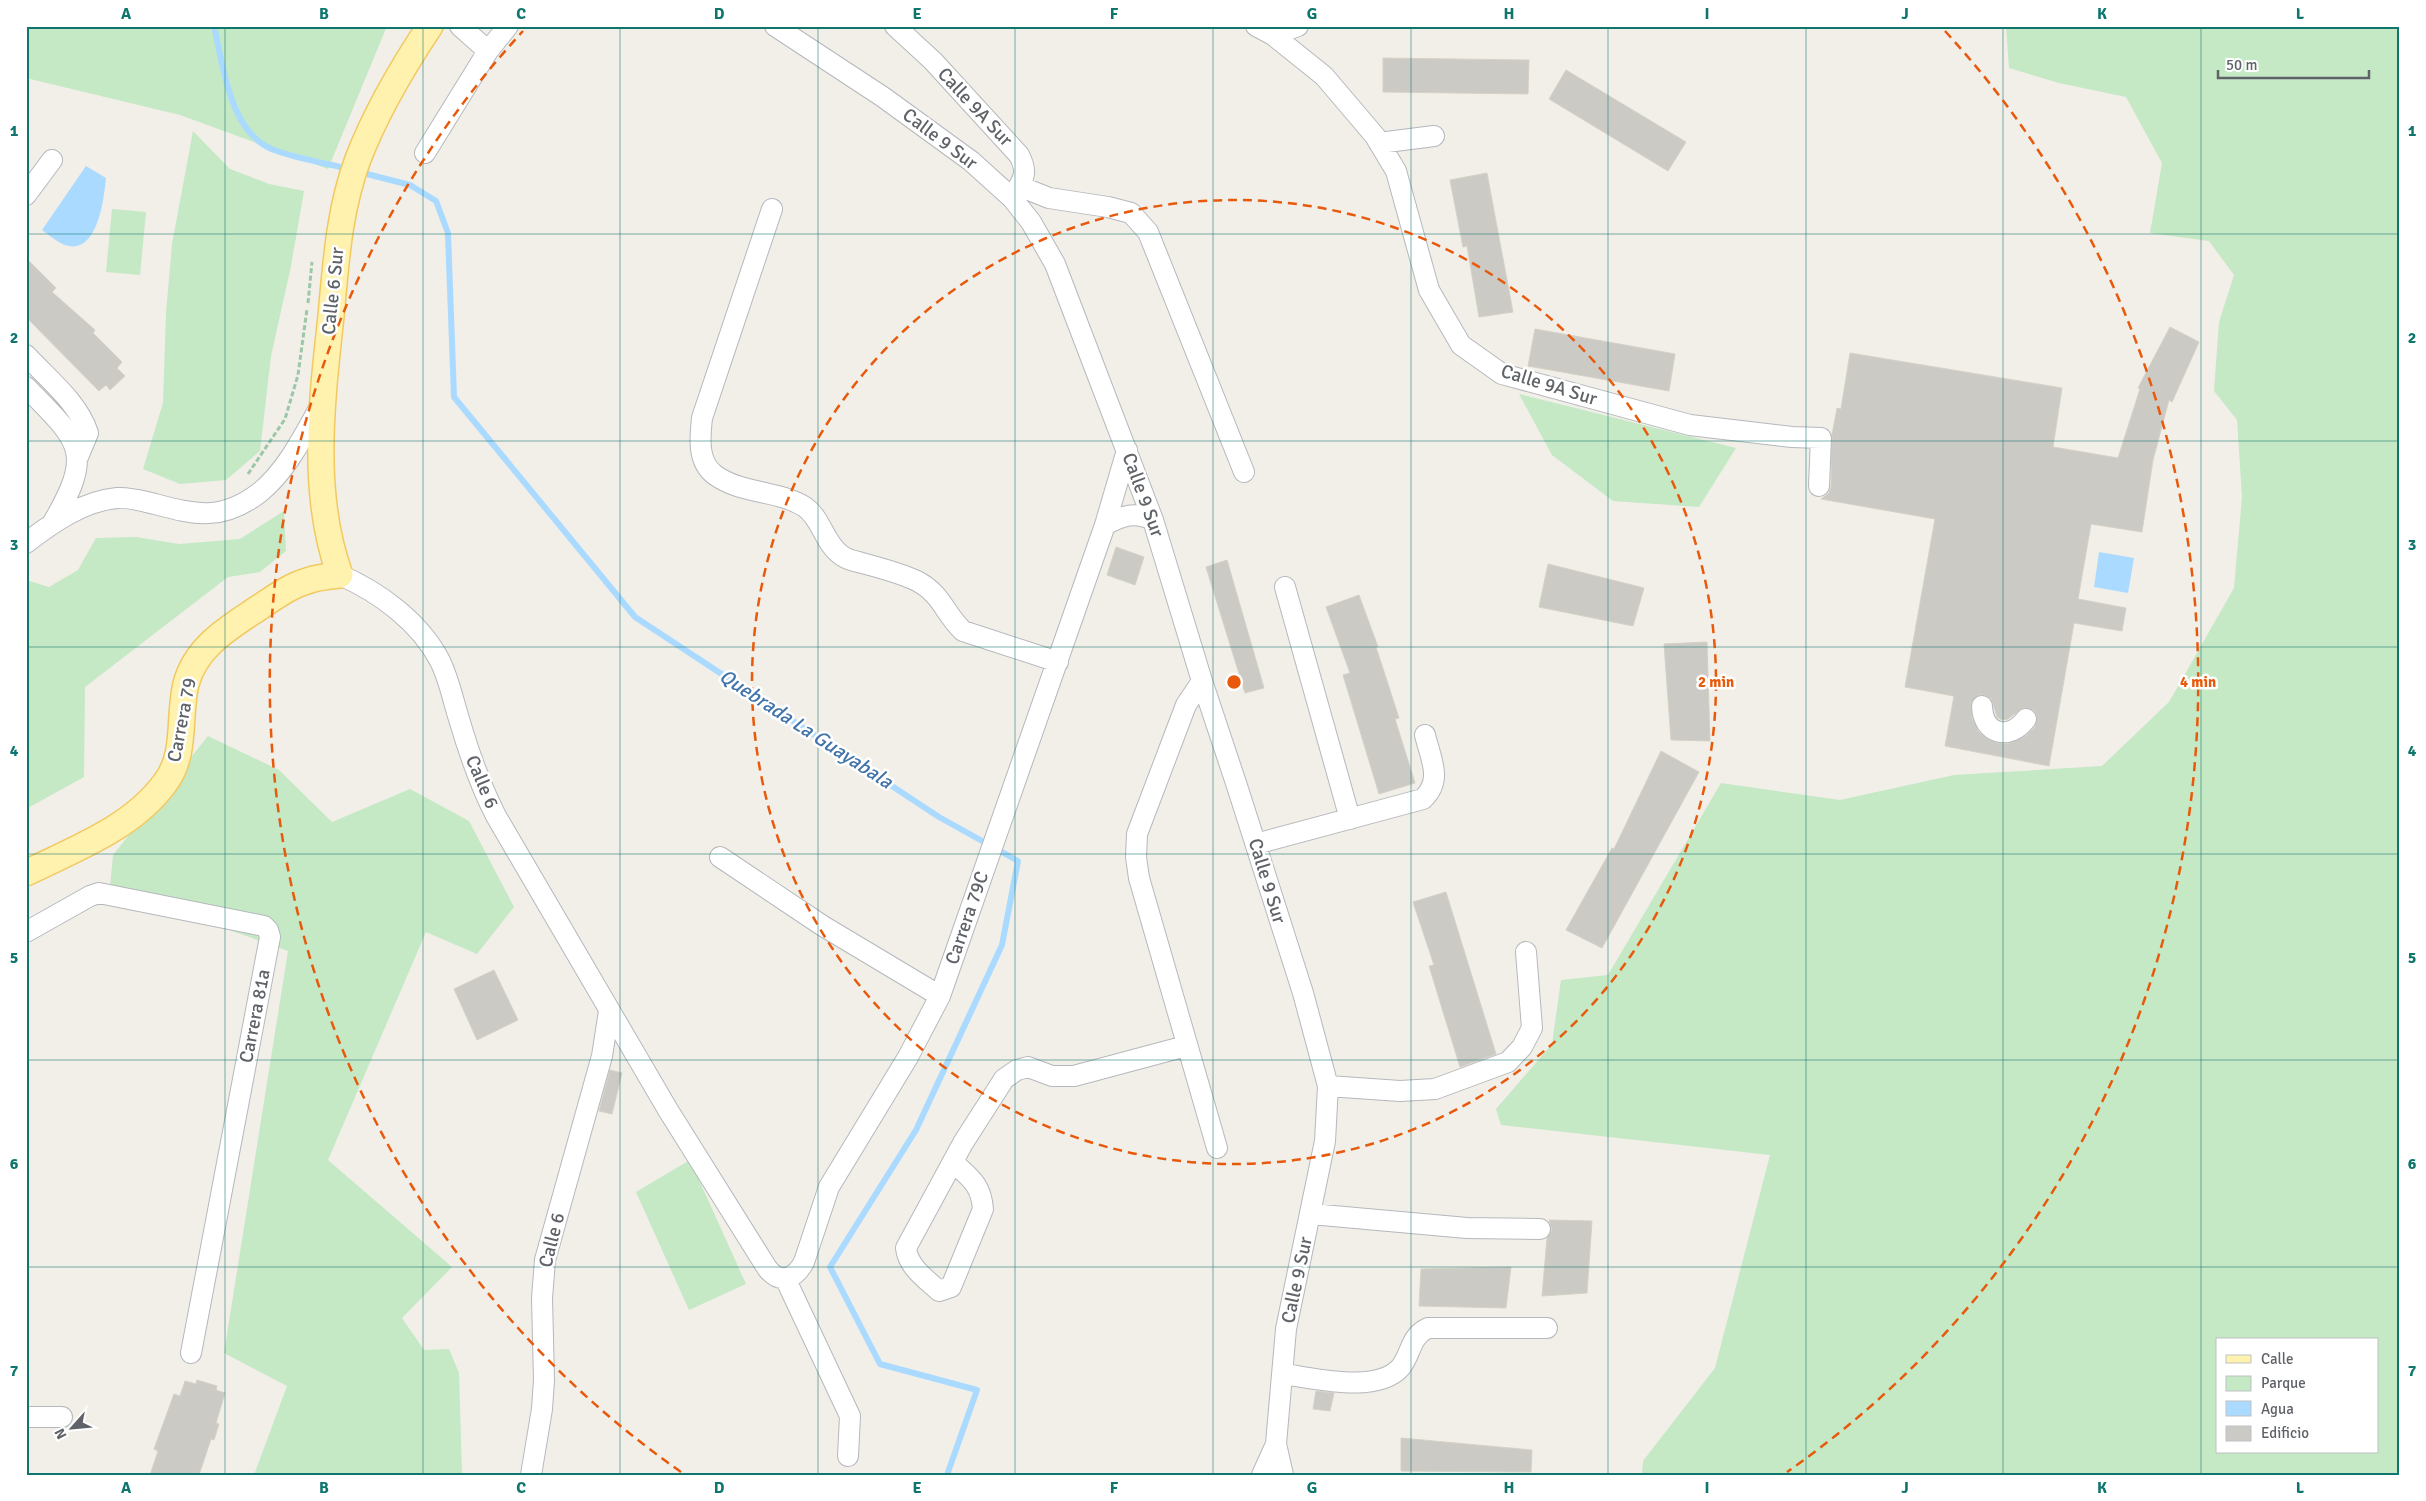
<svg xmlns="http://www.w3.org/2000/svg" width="2426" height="1501" viewBox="0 0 2426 1501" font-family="Signika,sans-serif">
  <rect width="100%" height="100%" fill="#f1efe8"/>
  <path fill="#c5e8c5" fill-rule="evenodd" d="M26 26H387L328 169 180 115 26 78Z
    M2006 26H2400V1475H1642L1643 1461 1715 1368 1770 1155 1501 1125 1496 1109 1552 1044 1561 980 1608 975 1721 783 1840 800 1954 775 2102 766 2169 702 2234 588 2242 497 2237 420 2214 391 2219 322 2234 275 2209 241 2150 233 2162 163 2126 97 2059 83 2009 68ZM2217 1340H2377V1452H2217Z
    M193 131 230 169 269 184 304 191 291 266 271 356 260 451 226 480 180 484 143 469 163 403 166 313 172 244Z
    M112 209 146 212 140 275 106 272Z
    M1519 394 1736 448 1699 507 1613 501 1552 455Z
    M284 511 286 551 260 572 228 577 85 687 84 777 26 809V580L49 587 78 570 96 538 136 537 179 544 240 539Z
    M208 736 279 770 332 822 410 789 469 821 514 907 477 954 426 932 328 1160 452 1267 402 1318 424 1350 449 1349 459 1373 462 1475H254L287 1386 224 1353 288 951 110 887 113 855Z
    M690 1160 746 1284 689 1310 636 1192Z"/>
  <path fill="#aadaff" d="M86 166 106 178C104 198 98 256 65 245 57 242 49 235 42 230Z
    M2099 552 2134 558 2128 593 2094 587Z"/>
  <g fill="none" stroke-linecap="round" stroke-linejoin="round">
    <path stroke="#aadaff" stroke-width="6" d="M214 26C223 66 230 134 274 150 298 159 325 163 350 169
      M359 172 410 185 436 201 448 233 454 397 635 617 939 817 1018 861 1002 945 916 1130 830 1267 880 1364 977 1390 947 1475"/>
  </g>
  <path fill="#cccac5" stroke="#d6d1c6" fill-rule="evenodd" d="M1383 58 1529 60 1528 94 1383 92Z
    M1566 70 1686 142 1668 171 1549 99Z
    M1487 173 1513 312 1479 317 1467 246 1463 247 1450 180Z
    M26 258 56 288 52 292 95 330 93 333 122 362 117 368 125 376 110 390 106 385 99 391 26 317Z
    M2170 327 2199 342 2172 402 2169 400 2153 460 2142 532 2091 524 2078 599 2126 608 2122 631 2074 623 2049 766 1945 746 1954 696 1905 687 1935 519 1821 499 1829 493 1831 487 1832 435 1837 408 1841 409 1850 353 2062 388 2053 447 2118 458 2140 389 2138 388ZM1980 694 1991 698 1997 717 2002 720 2008 719 2023 708 2034 710 2037 716 2035 727 2026 736 2008 744 1997 743 1987 739 1978 731 1972 718 1971 702Z
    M1535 329 1675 354 1669 391 1528 366Z
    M1116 547 1144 557 1135 585 1107 575Z
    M1227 560 1264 688 1245 693 1206 567Z
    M1548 564 1644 588 1633 626 1539 607Z
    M1359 595 1378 647H1376L1399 718 1395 719 1415 783 1379 794 1343 675 1350 673 1326 607Z
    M1707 642 1710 741 1671 740 1664 644Z
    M1661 751 1699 772 1602 948 1566 930 1612 848 1614 849Z
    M1446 892 1496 1054 1460 1067 1429 966 1434 965 1413 902Z
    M494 970 518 1020 477 1040 454 989Z
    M610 1070 622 1073 612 1114 599 1111Z
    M1549 1220 1592 1221 1587 1293 1542 1296 1547 1238 1552 1230Z
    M1511 1267 1506 1308 1419 1306 1421 1269Z
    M197 1380 217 1386 216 1390 225 1393 216 1423 219 1424 214 1440 211 1439 199 1475H150L158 1451 154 1449 174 1394 180 1396 185 1381 196 1384Z
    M1316 1391 1334 1393 1330 1411 1313 1409Z
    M1401 1438 1532 1450 1531 1472 1401 1471Z"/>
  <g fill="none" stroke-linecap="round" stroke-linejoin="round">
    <defs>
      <path id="minor" d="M775 26 883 97 971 161 1012 198 1031 222 1055 264 1153 520 1202 681 1237 786 1303 993 1328 1086 1325 1141 1286 1329 1276 1444 1283 1475
        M895 26 933 61 1019 155C1029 174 1023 179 1013 196
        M1256 26 1273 35 1324 76 1375 136 1396 171 1429 290 1461 345 1502 374 1690 425 1792 437 1821 438 1819 486
        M1273 35 1298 26
        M488 51 508 26
        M1379 143 1434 136
        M425 153 488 51 460 26
        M1019 186 1049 198 1108 207 1131 213 1148 232 1244 472
        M26 195 52 160
        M772 209 702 418C700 437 697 462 715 475 741 494 778 490 805 507 822 519 824 543 841 555 847 560 855 561 862 563 881 568 900 573 917 581 942 594 944 613 963 631L1058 662
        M26 355C48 379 78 402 88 433L78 457
        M26 387C80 442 95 451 52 524
        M1105 525C1122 516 1134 511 1153 520
        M26 543C52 523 83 501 117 498 130 497 142 501 155 504 196 515 222 521 259 493 287 471 305 433 322 403
        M340 575C379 592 420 622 440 661 449 679 453 700 459 719 469 753 480 785 496 816L668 1110 767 1268C780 1285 795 1279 804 1262L829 1187 908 1057 940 996 1105 525 1127 450
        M1285 587 1350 819
        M1202 681 1186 705 1137 834 1136 857 1139 878 1217 1148
        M1982 706C1983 735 2010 741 2026 719
        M1256 844 1423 799C1443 780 1431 760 1425 735
        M720 857 823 926 940 996
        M26 932 90 896 99 893 264 926 268 930 270 937 191 1353
        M1328 1086 1400 1091 1435 1089 1508 1062 1522 1047 1532 1028 1526 952
        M953 1162C970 1178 981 1184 983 1209L951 1287 939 1291C926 1279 908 1267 906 1248L963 1143 1004 1079 1017 1070 1028 1067 1052 1076H1074L1186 1046
        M1311 1214 1467 1228 1540 1229
        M785 1278 850 1416 848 1456
        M1283 1374C1315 1378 1376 1394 1400 1368 1412 1354 1409 1337 1428 1328H1547
        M26 1417H62
        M531 1475 542 1409 544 1380 542 1298 545 1260 602 1056 609 1011
        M1262 1475 1276 1444"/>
      <path id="major" d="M26 873C75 849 132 828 165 783 187 755 178 716 186 684 196 646 230 627 260 607 275 597 290 586 307 581 318 577 328 576 340 575 310 493 322 400 331 316 336 262 339 210 358 159 376 112 402 68 430 26"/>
    </defs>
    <use href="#minor" stroke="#b5b8bc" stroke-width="22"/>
    <use href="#major" stroke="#f2c960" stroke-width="28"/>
    <path stroke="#9cc7a9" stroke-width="3" stroke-dasharray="5 2.5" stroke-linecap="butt" d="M308 303 312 262
      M248 474 285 419 298 375 307 309"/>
    <use href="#minor" stroke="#fff" stroke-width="20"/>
    <use href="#major" stroke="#fff2af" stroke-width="25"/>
  </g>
  <path fill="none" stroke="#0f766e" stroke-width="1" stroke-opacity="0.55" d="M225 26V1475M423 26V1475M620 26V1475M818 26V1475M1015 26V1475M1213 26V1475M1411 26V1475M1608 26V1475M1806 26V1475M2003 26V1475M2201 26V1475M26 234H2400M26 441H2400M26 647H2400M26 854H2400M26 1060H2400M26 1267H2400"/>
  <g fill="none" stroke="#e8590c" stroke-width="2.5" stroke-dasharray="9 6">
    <circle cx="1234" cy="682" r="482"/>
    <path d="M681 1472A964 964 0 0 1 523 31M1945 31A964 964 0 0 1 1787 1472"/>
  </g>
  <g text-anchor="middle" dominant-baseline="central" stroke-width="5" stroke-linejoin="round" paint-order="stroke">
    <g font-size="19" fill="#5f6368" stroke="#fff">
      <text transform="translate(975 107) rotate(47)">Calle 9A Sur</text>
      <text transform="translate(940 139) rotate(37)">Calle 9 Sur</text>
      <text transform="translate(333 291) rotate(-84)">Calle 6 Sur</text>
      <text transform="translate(1549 385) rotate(17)">Calle 9A Sur</text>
      <text transform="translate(1143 495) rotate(70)">Calle 9 Sur</text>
      <text transform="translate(182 720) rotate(-79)">Carrera 79</text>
      <text transform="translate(482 782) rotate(67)">Calle 6</text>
      <text transform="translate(1267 881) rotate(73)">Calle 9 Sur</text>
      <text transform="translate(967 918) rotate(-71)">Carrera 79C</text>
      <text transform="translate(255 1016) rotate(-79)">Carrera 81a</text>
      <text transform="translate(552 1240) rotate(-76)">Calle 6</text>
      <text transform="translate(1297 1280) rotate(-78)">Calle 9 Sur</text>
    </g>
    <g font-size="20" font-style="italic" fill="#4174aa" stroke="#fff">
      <text transform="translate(806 729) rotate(33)">Quebrada La Guayabala</text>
    </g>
  </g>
  <circle cx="1234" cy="682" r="8" fill="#e8590c" stroke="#fff" stroke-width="2.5"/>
  <g font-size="15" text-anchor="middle" font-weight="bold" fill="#e8590c" stroke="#fff" stroke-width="5" stroke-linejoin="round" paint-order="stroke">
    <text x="1716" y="687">2 min</text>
    <text x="2198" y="687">4 min</text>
  </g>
  <rect width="2426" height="1501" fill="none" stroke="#ffffff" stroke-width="55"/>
  <rect x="2216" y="1338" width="162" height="115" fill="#ffffff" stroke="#bfc1c3"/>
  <rect x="2226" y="1355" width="25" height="8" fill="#fff2af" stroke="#bfc1c3"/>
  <text x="2261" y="1364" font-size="15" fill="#5f6368">Calle</text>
  <rect x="2226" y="1376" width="25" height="15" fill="#c5e8c5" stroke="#bfc1c3"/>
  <text x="2261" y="1388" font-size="15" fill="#5f6368">Parque</text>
  <rect x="2226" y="1401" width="25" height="15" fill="#aadaff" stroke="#bfc1c3"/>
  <text x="2261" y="1414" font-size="15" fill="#5f6368">Agua</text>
  <rect x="2226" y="1426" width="25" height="15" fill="#cccac5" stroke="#bfc1c3"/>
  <text x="2261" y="1438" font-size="15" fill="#5f6368">Edificio</text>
  <g transform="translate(72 1428) rotate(243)" stroke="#ffffff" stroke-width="4" paint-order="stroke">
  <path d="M0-4L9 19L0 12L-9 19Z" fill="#5f6368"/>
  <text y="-8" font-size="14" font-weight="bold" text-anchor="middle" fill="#5f6368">N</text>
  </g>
  <path d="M2218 70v8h151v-8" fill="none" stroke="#5f6368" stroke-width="2.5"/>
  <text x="2226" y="70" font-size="15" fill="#5f6368" stroke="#ffffff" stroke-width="4" paint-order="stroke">50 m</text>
  <rect x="28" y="28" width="2370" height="1446" fill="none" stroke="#0f766e" stroke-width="2"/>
  <g font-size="16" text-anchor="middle" font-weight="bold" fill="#0f766e">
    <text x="126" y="19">A</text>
    <text x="324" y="19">B</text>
    <text x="521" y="19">C</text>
    <text x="719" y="19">D</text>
    <text x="917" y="19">E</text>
    <text x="1114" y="19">F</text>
    <text x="1312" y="19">G</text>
    <text x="1509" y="19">H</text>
    <text x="1707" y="19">I</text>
    <text x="1905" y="19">J</text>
    <text x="2102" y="19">K</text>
    <text x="2300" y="19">L</text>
    <text x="14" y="136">1</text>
    <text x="2412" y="136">1</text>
    <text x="14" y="343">2</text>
    <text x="2412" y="343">2</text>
    <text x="14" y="550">3</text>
    <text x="2412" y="550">3</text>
    <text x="14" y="756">4</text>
    <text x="2412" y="756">4</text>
    <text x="14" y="963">5</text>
    <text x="2412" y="963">5</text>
    <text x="14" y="1169">6</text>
    <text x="2412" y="1169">6</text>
    <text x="14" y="1376">7</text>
    <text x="2412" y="1376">7</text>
    <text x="126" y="1493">A</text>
    <text x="324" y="1493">B</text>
    <text x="521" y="1493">C</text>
    <text x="719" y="1493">D</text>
    <text x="917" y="1493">E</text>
    <text x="1114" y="1493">F</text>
    <text x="1312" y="1493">G</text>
    <text x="1509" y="1493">H</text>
    <text x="1707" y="1493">I</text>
    <text x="1905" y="1493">J</text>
    <text x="2102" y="1493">K</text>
    <text x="2300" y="1493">L</text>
  </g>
</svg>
